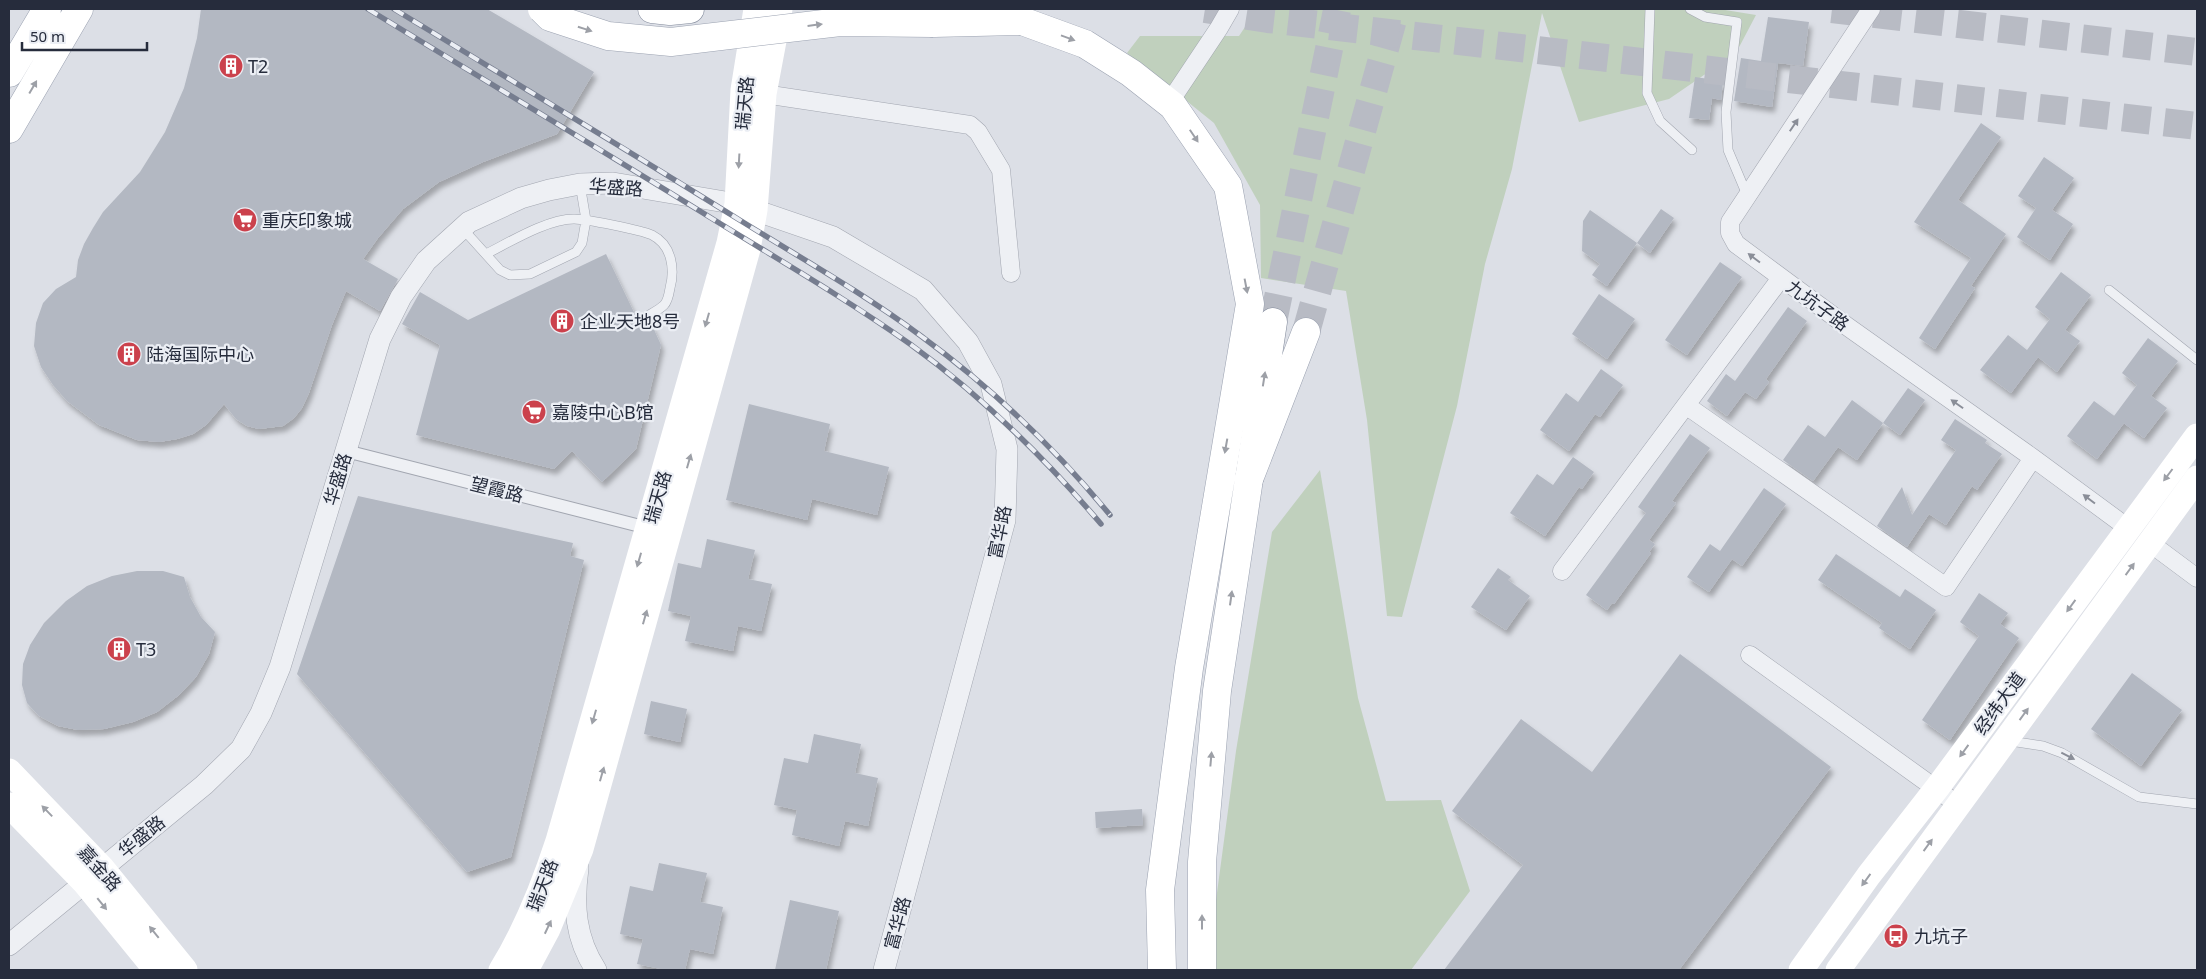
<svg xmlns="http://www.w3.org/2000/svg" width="2206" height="979" viewBox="0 0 2206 979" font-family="'Noto Sans','Noto Sans SC',sans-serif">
  <defs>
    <filter id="shadow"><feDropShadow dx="3" dy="5.5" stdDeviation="2.5" flood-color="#0004"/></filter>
  </defs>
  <rect width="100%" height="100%" fill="#dcdfe6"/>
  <path fill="#c0d0bd" d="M1257 9H1719L1756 15 1736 53 1669 99 1579 122 1542 13 1512 169 1485 264 1457 406 1402 617 1387 616 1367 420 1346 291 1261 278 1260 205 1214 123 1127 53 1140 36H1239Z
    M1320 470 1358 698 1386 801 1441 800 1470 891 1411 970H1215L1212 930 1236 751 1272 532Z"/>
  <path fill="#b3b8c2" filter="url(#shadow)" d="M201 9H487L594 72 557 134 483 162 439 182 403 209 378 238 363 259 398 279 380 311 346 291 332 325 309 393 302 408 294 418 283 426 259 429 247 426 236 419 224 404 206 425 193 434 177 439 159 442 137 440 99 425 67 401 53 385 41 367 34 346 36 323 43 303 56 289 76 277 78 260 84 244 93 228 103 212 140 172 165 132 184 88 197 38Z
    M1768 17 1809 22 1803 66 1778 63 1772 107 1734 101 1741 58 1761 61Z
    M1695 77 1723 81 1721 100 1712 98 1709 120 1689 118Z
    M1981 123 2001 137 1958 200 2006 234 1971 286 1975 288 1935 349 1919 338 1971 258 1914 222Z
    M2044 157 2074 178 2052 210 2073 224 2050 260 2017 237 2036 208 2018 196Z
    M1661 209 1674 218 1650 253 1637 243 1607 286 1592 275 1600 264 1582 251 1583 221 1590 210 1637 243Z
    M606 254 642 329 651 323 661 345 636 449 602 482 572 451 554 469 416 435 440 345 402 324 420 292 468 320Z
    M1720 262 1742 277 1687 355 1665 340Z
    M2061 272 2091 295 2065 330 2080 341 2057 372 2038 357 2011 393 1980 370 2008 335 2027 350 2050 319 2035 307Z
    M1599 294 1635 319 1607 359 1572 334Z
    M1788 307 1807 321 1766 379 1769 382 1756 399 1745 392 1727 416 1707 401 1726 374 1735 381Z
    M2148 338 2178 361 2151 396 2167 408 2144 438 2114 416 2137 385 2122 373Z
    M1601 369 1623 385 1600 417 1595 414 1569 451 1540 430 1566 393 1578 402Z
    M1908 388 1925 400 1900 435 1883 423 1857 460 1838 447 1813 481 1783 460 1808 425 1825 437 1852 400 1883 423Z
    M2094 401 2124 423 2097 459 2067 436Z
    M749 404 830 424 824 451 889 467 877 515 812 499 807 520 726 500Z
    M1955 419 1987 440 1985 443 2002 454 1977 490 1972 486 1946 525 1929 514 1907 547 1877 526 1902 487 1912 515 1956 450 1941 440Z
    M1690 434 1710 448 1672 501 1676 503 1649 540 1655 544 1649 552 1651 553 1614 604 1612 603 1607 610 1586 595 1646 513 1638 507Z
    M1573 457 1594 472 1582 489 1579 487 1545 536 1510 513 1537 474 1553 485Z
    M1764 488 1786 504 1742 566 1732 559 1709 592 1687 577 1710 544 1720 551Z
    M358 496 573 543 570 556 584 560 511 857 467 872 297 674Z
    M707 539 755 550 748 579 772 584 761 631 738 626 733 651 685 641 691 616 668 611 678 563 701 568Z
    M1836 554 1900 597 1905 589 1936 610 1910 649 1879 628 1882 623 1818 580Z
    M1498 568 1511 577 1508 580 1530 596 1506 630 1471 607Z
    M137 571H163L184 577 190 597 201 617 215 632 209 654 196 677 179 695 157 712 133 722 104 729 78 730 58 726 39 716 27 703 22 685 23 664 30 645 44 623 66 601 87 586 112 576Z
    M1979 593 2008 613 2000 624 2019 638 1950 740 1922 720 1979 636 1960 622Z
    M1680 654 1831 767 1679 970H1444L1523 865 1452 811 1521 719 1592 772Z
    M2132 673 2182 710 2141 766 2091 729Z
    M651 701 687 709 680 742 644 734Z
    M814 734 861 744 855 773 878 778 868 826 845 821 839 846 792 835 797 810 774 805 784 758 808 763Z
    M1142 809 1143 825 1096 828 1095 812Z
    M659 863 707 873 700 902 723 907 713 954 690 949 685 970H666L637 964 643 939 620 934 630 886 653 891Z
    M790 900 839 911 826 970H775Z"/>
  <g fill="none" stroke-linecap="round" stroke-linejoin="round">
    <path stroke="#b8bbc4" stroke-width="28" stroke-dasharray="28 14" stroke-linecap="butt" d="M1306 332 1396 9"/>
    <path stroke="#b8bbc4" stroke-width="28" stroke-dasharray="28 14" stroke-linecap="butt" d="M1205 9 1268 19 2197 126
      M1832 9 2197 52
      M1273 322 1337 10"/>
    <defs>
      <path id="service" d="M1650 9 1647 93 1660 121 1692 150
        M1690 9 1705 17 1737 22 1726 112 1728 150 1747 195
        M463 229 500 270 510 275 530 274 576 252 582 243 586 220 580 184
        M486 254C510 242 547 219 574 219 586 219 641 230 652 235 672 245 675 269 670 288 669 294 668 301 664 305 659 310 650 314 644 318
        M2109 290 2197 360
        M2010 741 2043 746 2062 753 2139 797 2197 804"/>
      <path id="pedestrian" d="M346 451 648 528"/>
      <path id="minor" d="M1871 9 1730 222V233L1736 244 1848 327 2033 458 2128 528
        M764 94 970 125 978 132 1001 170 1011 273
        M1169 103 1219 28 1230 9
        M1687 406 1946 587 2033 458
        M2150 543 2197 578
        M1562 571 1781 278
        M1750 655 1957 804"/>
      <path id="tertiary" d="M578 868C573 905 575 938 596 970
        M9 945 204 785 241 749 261 713 280 667 380 339 401 297 426 261 469 222 521 198 549 190 580 184 613 183 737 204 833 237 923 290 968 342 991 384 1007 449 1005 520 884 970"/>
      <path id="primary" d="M933 23 1022 21 1085 44 1131 73 1173 106 1228 186 1250 304 1189 668 1160 890 1162 970
        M9 73 47 9
        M9 129 79 9
        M1202 970V862L1217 691 1249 479 1306 332"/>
      <path id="trunk" d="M652 9 670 11 690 9
        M981 9 1022 21
        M1249 479 1273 322"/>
    </defs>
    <use href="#service" stroke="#a2a6b0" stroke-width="10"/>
    <use href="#pedestrian" stroke="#a2a6b0" stroke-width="14"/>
    <use href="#minor" stroke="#a2a6b0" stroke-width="19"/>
    <use href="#tertiary" stroke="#a2a6b0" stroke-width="22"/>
    <use href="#primary" stroke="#9ba2b1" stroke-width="29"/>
    <use href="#trunk" stroke="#838b9c" stroke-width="29"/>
    <use href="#service" stroke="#eef0f4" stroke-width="9"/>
    <use href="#pedestrian" stroke="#eef0f4" stroke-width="12"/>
    <use href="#minor" stroke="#eef0f4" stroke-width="18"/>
    <use href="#tertiary" stroke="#eef0f4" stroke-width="21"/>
    <path stroke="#fff" stroke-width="25" d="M9 771 102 868 185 970
      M9 805 85 883 156 970
      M501 970C526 930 543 887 558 841L729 243 737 204 743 90 756 9
      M526 970 548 929 581 849 748 249 755 210 764 94 780 9
      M1801 970 1869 875 1937 788 2197 436
      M1838 970 2197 478"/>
    <use href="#primary" stroke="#fff" stroke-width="28"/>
    <use href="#trunk" stroke="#fff" stroke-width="28"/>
    <defs>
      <path id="rail" d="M368 9C484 80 600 149 716 221 781 261 848 300 910 344 982 396 1044 457 1101 524
        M394 9C509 79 624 148 738 219 799 257 863 293 921 336 992 388 1054 447 1110 515"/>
    </defs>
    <use href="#rail" stroke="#767d8f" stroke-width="5.5"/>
    <use href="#rail" stroke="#ebeef4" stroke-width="4" stroke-dasharray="11" stroke-linecap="butt"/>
    <defs>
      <path id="primary-bridge" d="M542 9 550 17 608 36 671 42 840 22 933 23"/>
    </defs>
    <use href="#primary-bridge" stroke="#9ba2b1" stroke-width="29" stroke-linecap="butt"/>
    <use href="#primary-bridge" stroke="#fff" stroke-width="28"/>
  </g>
  <defs><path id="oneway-solid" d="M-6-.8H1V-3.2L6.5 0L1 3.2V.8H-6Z" transform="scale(1.25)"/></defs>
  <g fill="#9da0a7">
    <use href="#oneway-solid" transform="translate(815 25) rotate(-7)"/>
    <use href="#oneway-solid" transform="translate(585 29) rotate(18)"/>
    <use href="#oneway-solid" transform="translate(1068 38) rotate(20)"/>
    <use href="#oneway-solid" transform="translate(33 87) rotate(-60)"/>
    <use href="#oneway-solid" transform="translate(1194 136) rotate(56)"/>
    <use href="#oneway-solid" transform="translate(739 161) rotate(93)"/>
    <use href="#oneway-solid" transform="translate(1246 286) rotate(79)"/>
    <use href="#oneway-solid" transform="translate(707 320) rotate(106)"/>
    <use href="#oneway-solid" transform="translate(1264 379) rotate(-81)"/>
    <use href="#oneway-solid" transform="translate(1226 446) rotate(100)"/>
    <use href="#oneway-solid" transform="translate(689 461) rotate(-74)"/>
    <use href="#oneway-solid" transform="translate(2168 475) rotate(127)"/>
    <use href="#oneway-solid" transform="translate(639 560) rotate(106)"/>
    <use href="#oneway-solid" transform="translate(2130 569) rotate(-54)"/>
    <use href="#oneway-solid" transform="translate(1231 598) rotate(-82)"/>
    <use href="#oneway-solid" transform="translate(2071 606) rotate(126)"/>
    <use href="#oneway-solid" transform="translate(645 617) rotate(-74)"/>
    <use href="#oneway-solid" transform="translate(2024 714) rotate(-54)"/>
    <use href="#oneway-solid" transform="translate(594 717) rotate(106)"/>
    <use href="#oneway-solid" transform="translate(1964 751) rotate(126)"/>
    <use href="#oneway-solid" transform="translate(1211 759) rotate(-85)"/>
    <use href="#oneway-solid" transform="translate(602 774) rotate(-74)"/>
    <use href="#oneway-solid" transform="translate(47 811) rotate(-134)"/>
    <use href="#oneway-solid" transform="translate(1928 845) rotate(-54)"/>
    <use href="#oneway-solid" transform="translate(1866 880) rotate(126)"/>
    <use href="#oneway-solid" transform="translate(102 904) rotate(51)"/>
    <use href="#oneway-solid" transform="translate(1202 922) rotate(-90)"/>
    <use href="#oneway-solid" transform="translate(548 927) rotate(-65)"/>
    <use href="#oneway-solid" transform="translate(154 932) rotate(-129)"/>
  </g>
  <g fill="#8a8e98">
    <use href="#oneway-solid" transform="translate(1794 125) rotate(-56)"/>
    <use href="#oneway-solid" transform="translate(1754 258) rotate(-143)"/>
    <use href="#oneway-solid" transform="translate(1957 404) rotate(-145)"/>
    <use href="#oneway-solid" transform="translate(2089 499) rotate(-143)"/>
    <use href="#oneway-solid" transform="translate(2068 756) rotate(27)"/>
  </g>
  <defs>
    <symbol id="building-disc" viewBox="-11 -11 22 22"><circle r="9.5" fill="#cb414c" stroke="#ebeef4"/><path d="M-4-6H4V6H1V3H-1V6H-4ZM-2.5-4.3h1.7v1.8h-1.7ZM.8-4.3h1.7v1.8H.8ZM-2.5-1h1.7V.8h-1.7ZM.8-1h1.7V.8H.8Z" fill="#fff"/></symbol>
    <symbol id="supermarket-disc" viewBox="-11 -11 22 22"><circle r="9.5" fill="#cb414c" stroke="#ebeef4"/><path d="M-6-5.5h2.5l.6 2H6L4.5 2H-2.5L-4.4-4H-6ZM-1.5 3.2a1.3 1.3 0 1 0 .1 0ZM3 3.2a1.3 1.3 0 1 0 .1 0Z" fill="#fff"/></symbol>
    <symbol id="bus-disc" viewBox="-11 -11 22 22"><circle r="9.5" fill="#cb414c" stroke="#ebeef4"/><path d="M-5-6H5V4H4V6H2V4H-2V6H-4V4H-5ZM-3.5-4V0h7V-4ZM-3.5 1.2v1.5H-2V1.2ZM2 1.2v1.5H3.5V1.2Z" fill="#fff"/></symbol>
  </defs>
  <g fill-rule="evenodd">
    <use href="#building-disc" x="217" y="52" width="28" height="28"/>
    <use href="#supermarket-disc" x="231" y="206" width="28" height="28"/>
    <use href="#building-disc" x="548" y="307" width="28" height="28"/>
    <use href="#building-disc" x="115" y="340" width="28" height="28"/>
    <use href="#supermarket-disc" x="520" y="398" width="28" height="28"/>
    <use href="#building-disc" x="105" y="635" width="28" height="28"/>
    <use href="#bus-disc" x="1882" y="922" width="28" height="28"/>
  </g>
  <g text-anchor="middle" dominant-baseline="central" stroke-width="4.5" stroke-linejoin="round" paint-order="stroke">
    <g font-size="18" fill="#262c3c" stroke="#ebeef4" text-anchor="start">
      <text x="248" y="66">T2</text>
      <text x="262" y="220">重庆印象城</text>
      <text x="580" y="321">企业天地8号</text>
      <text x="146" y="354">陆海国际中心</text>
      <text x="552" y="412">嘉陵中心B馆</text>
      <text x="136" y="649">T3</text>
      <text x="1914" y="936">九坑子</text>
    </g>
    <g font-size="18" fill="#262c3c" stroke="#ebeef4">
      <text transform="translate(744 103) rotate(-85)">瑞天路</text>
      <text transform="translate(616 187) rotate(4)">华盛路</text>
      <text transform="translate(1818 305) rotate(36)">九坑子路</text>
      <text transform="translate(337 479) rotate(-73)">华盛路</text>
      <text transform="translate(497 489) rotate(14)">望霞路</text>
      <text transform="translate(657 497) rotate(-74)">瑞天路</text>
      <text transform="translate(999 532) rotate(-79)">富华路</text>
      <text transform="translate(1999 703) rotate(-54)">经纬大道</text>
      <text transform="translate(141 836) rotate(-39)">华盛路</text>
      <text transform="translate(100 868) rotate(48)">嘉金路</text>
      <text transform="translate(542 885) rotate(-69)">瑞天路</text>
      <text transform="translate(897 923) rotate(-75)">富华路</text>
    </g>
  </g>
  <rect width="2206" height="979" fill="none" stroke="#262c3c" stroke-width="20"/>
  <path d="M22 42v8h125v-8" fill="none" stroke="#262c3c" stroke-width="2.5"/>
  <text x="30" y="42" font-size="15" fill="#262c3c" stroke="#ebeef4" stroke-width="4" paint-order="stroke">50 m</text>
</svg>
